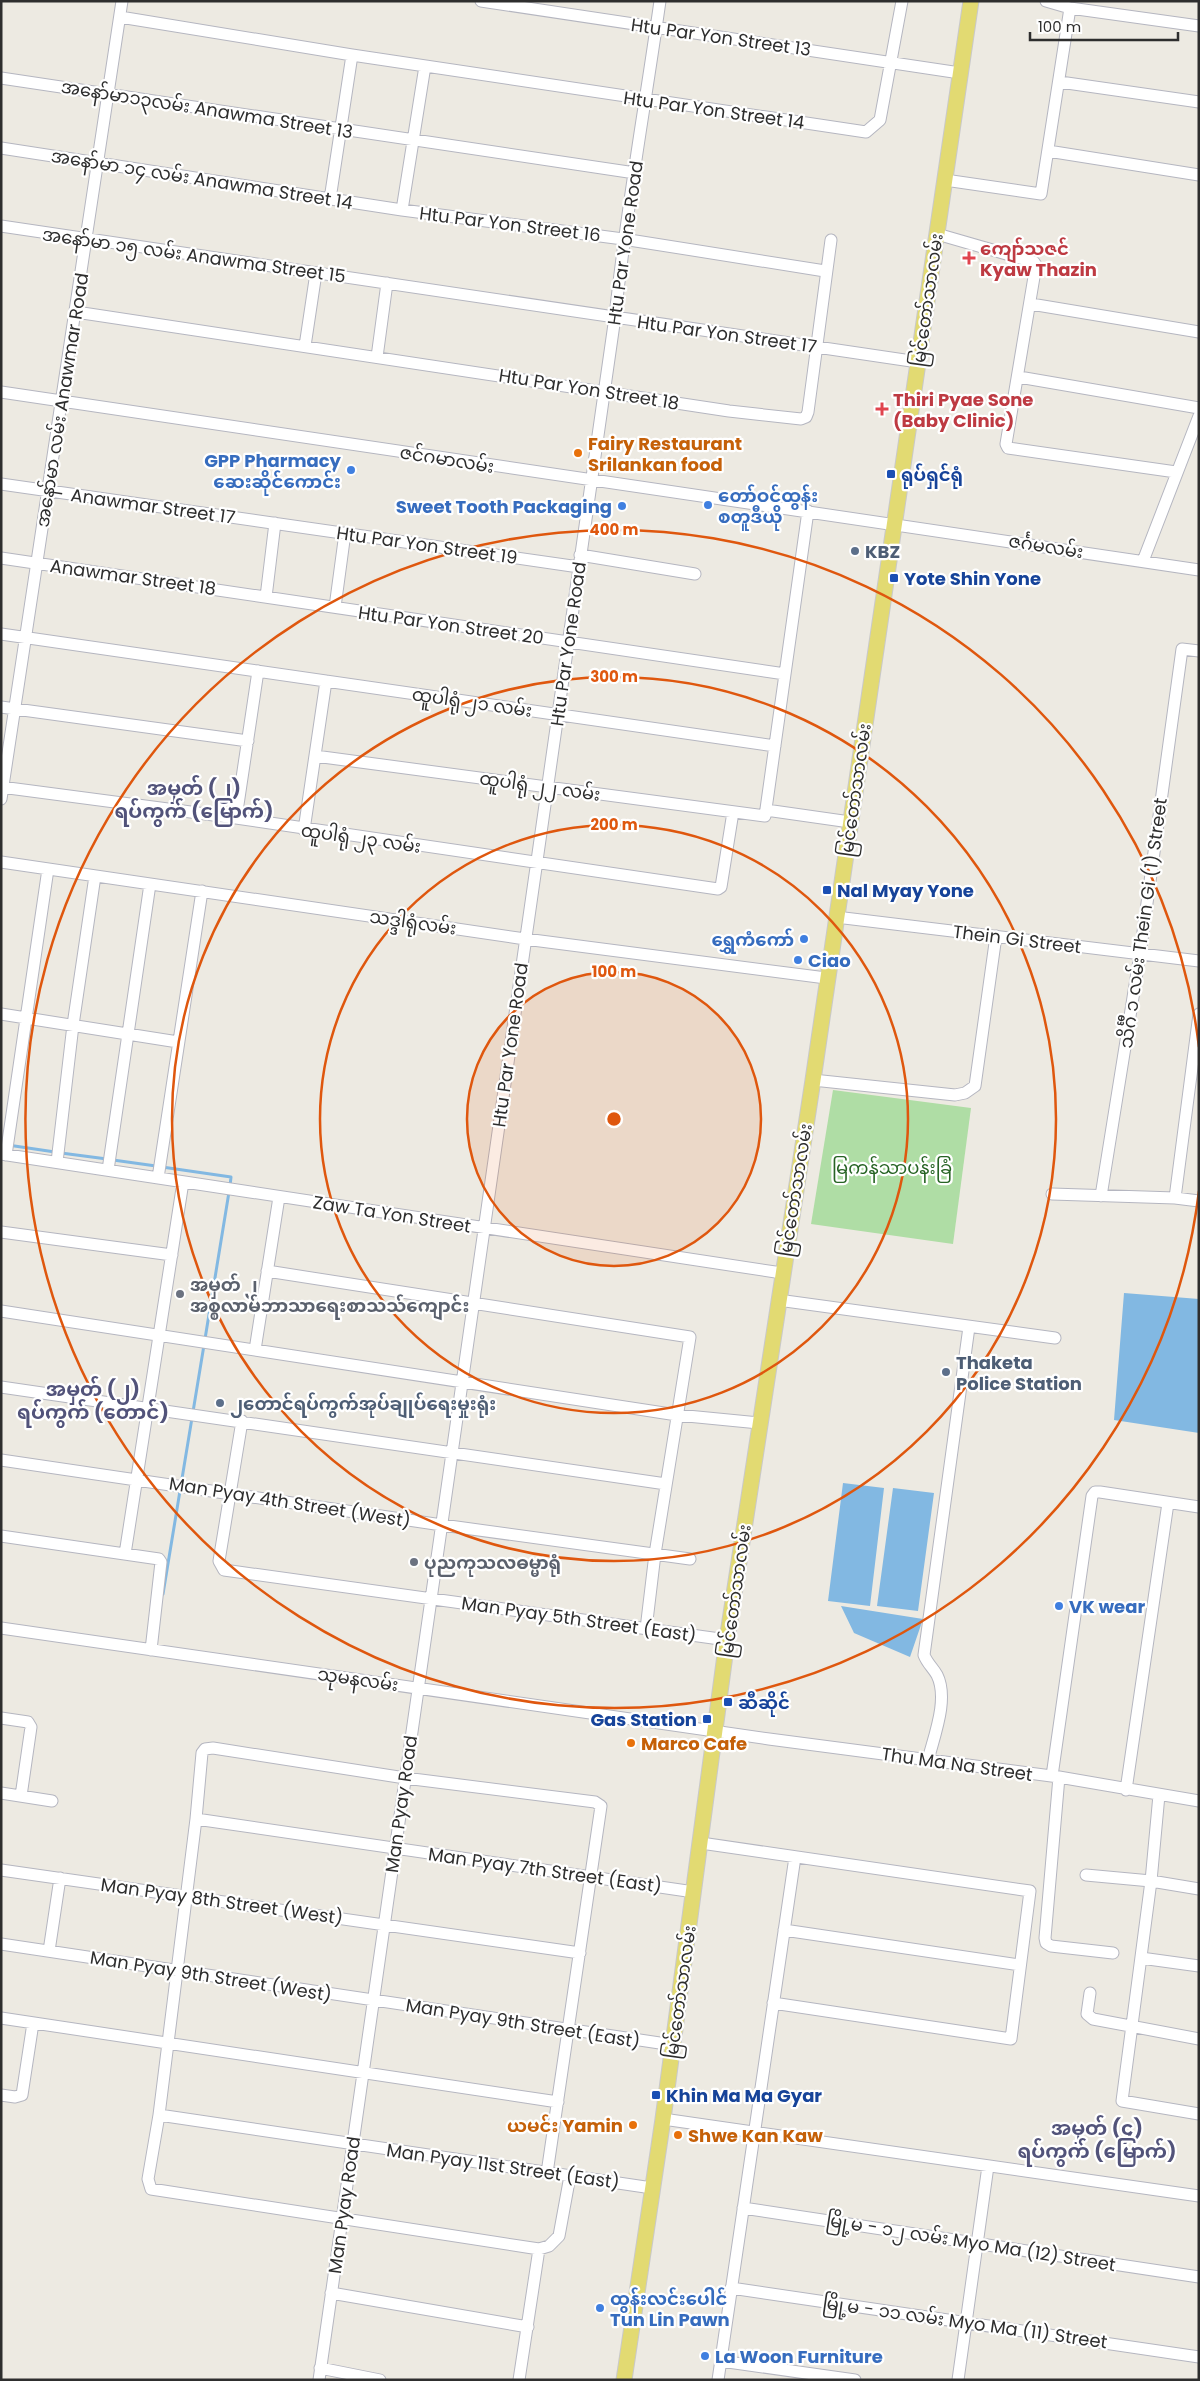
<svg xmlns="http://www.w3.org/2000/svg" width="1200" height="2381" viewBox="0 0 1200 2381" font-family="Poppins,'Noto Sans Myanmar',sans-serif">
  <rect width="100%" height="100%" fill="#edeae2"/>
  <path fill="#afdda5" d="M833 1090 971 1108 953 1244 811 1224Z"/>
  <path fill="#82b8e2" d="M1124 1293 1199 1299V1433L1114 1420Z
    M843 1483 884 1488 870 1606 828 1601Z
    M893 1488 934 1493 918 1611 877 1606Z
    M841 1606 923 1619 910 1657 854 1633Z"/>
  <g fill="none" stroke-linecap="round" stroke-linejoin="round">
    <path stroke="#82b8e2" stroke-width="3" d="M1 1144 55 1152
      M61 1153 107 1159
      M113 1160 156 1166
      M162 1167 231 1177 230 1186
      M205 1339 229 1192
      M163 1594 204 1345"/>
    <defs>
      <path id="minor" d="M481 1 960 73
        M1046 1 1070 8 1199 26
        M120 17 352 55 866 132 880 120 902 1
        M1 78 635 173
        M1060 82 1199 102
        M1 148 402 210 623 239 825 271
        M1048 151 1199 175
        M945 180 1041 194 1070 8
        M330 199 352 55
        M402 210 425 66
        M1 226 918 362
        M937 234 1034 262 1036 265 1006 444 1008 448 1176 472
        M1031 304 1199 332
        M76 312 729 411 801 419 806 417 808 412 831 240
        M305 346 316 273
        M377 357 387 283
        M1019 377 1199 408
        M1 392 1199 570
        M1 484 579 567
        M580 555 695 574
        M1 558 785 674
        M1143 561 1199 416
        M266 597 275 523
        M335 607 345 533
        M1 634 775 746
        M1 707 248 741
        M315 756 765 816 808 511
        M1 787 236 818 718 889 721 887 733 812
        M1 799 122 1
        M766 810 850 822
        M236 818 258 671
        M304 830 326 681
        M1 862 525 939 826 978
        M836 917 1199 961
        M1 1014 178 1042
        M813 1080 955 1095 965 1093 975 1086 996 936
        M1 1154 782 1273
        M6 1155 48 869
        M57 1162 73 1025 95 876
        M108 1170 150 884
        M158 1178 202 891
        M1052 1194 1175 1198 1199 1201
        M1101 1196 1140 954 1182 649 1199 651
        M1175 1198 1199 1014
        M1 1232 172 1255
        M267 1271 690 1337 655 1554 646 1629
        M778 1300 1055 1338
        M1 1311 677 1415 759 1423
        M255 1350 279 1197
        M1 1387 666 1484
        M242 1421 219 1561 224 1570 727 1640
        M1 1460 442 1525 690 1559
        M1 1536 159 1559 161 1562 151 1650
        M125 1554 183 1182
        M1 1628 769 1739 1059 1777 1199 1801
        M1 1718 28 1722 31 1727 21 1796
        M928 1760C934 1736 949 1699 937 1675 933 1668 927 1663 924 1655L969 1327
        M1052 1776 1092 1496 1095 1492H1100L1199 1507
        M1059 1777 1045 1938 1046 1943 1051 1946 1113 1953
        M1126 1790 1168 1503
        M1 1793 52 1801
        M1159 1795 1151 1881 1122 2101 1199 2114
        M196 1819 694 1892
        M701 1843 1030 1891 1011 2039 773 2003
        M1 1870 580 1953
        M1086 1875 1151 1881 1199 1889
        M784 1930 1020 1965
        M1 1944 673 2045
        M49 1951 60 1878
        M1141 1958 1199 1966
        M1090 1993 1087 2014 1093 2019 1199 2039
        M1 2018 558 2102
        M1 2095 15 2097 22 2095 33 2023
        M159 2115 652 2188
        M663 2119 1199 2196
        M547 2173 601 1806 595 1802 405 1778 213 1748 205 1749 202 1753 196 1819 159 2115 148 2179 151 2189 539 2249 549 2246 559 2236 570 2176
        M743 2208 1199 2277
        M731 2288 1199 2357
        M331 2293 528 2327
        M721 2361 855 2380
        M320 2368 380 2380
        M319 2380 615 317C626 211 645 107 660 1
        M519 2380 539 2249
        M718 2380 795 1857
        M958 2380 988 2166"/>
      <path id="major" d="M624 2380 663 2119 727 1640 813 1080 971 1"/>
    </defs>
    <use href="#minor" stroke="#b5b6c0" stroke-width="13"/>
    <use href="#major" stroke="#c9c9c9" stroke-width="17"/>
    <use href="#minor" stroke="#fff" stroke-width="11"/>
    <use href="#major" stroke="#e2da72" stroke-width="15"/>
  </g>
  <circle cx="614" cy="1119" r="147" fill="#df570e" fill-opacity=".12"/>
  <g fill="none" stroke="#df570e" stroke-width="2.5">
    <circle cx="614" cy="1119" r="147"/>
    <circle cx="614" cy="1119" r="294"/>
    <circle cx="614" cy="1119" r="442"/>
    <path d="M1199 1191A589 589 0 1 1 1199 1047"/>
  </g>
  <g fill="#e0444e" stroke="#fff" stroke-width="2">
    <path d="M966.5 250.5h5v5h5v5h-5v5h-5v-5h-5v-5h5z"/>
    <path d="M879.5 401.5h5v5h5v5h-5v5h-5v-5h-5v-5h5z"/>
  </g>
  <g fill="#e8710a" stroke="#fff" stroke-width="2">
    <circle cx="578" cy="453" r="5"/>
    <circle cx="631" cy="1743" r="5"/>
    <circle cx="633" cy="2125" r="5"/>
    <circle cx="678" cy="2135" r="5"/>
  </g>
  <g fill="#3f7fe0" stroke="#fff" stroke-width="2">
    <circle cx="351" cy="470" r="5"/>
    <circle cx="708" cy="505" r="5"/>
    <circle cx="622" cy="506" r="5"/>
    <circle cx="804" cy="939" r="5"/>
    <circle cx="798" cy="960" r="5"/>
    <circle cx="1059" cy="1606" r="5"/>
    <circle cx="600" cy="2308" r="5"/>
    <circle cx="705" cy="2356" r="5"/>
  </g>
  <g fill="#1a4fb4" stroke="#fff" stroke-width="2">
    <rect x="886" y="469" width="10" height="10" rx="2.5"/>
    <rect x="889" y="573" width="10" height="10" rx="2.5"/>
    <rect x="822" y="885" width="10" height="10" rx="2.5"/>
    <rect x="723" y="1697" width="10" height="10" rx="2.5"/>
    <rect x="702" y="1714" width="10" height="10" rx="2.5"/>
    <rect x="651" y="2090" width="10" height="10" rx="2.5"/>
  </g>
  <g fill="#5c6f8a" stroke="#fff" stroke-width="2">
    <circle cx="855" cy="551" r="5"/>
    <circle cx="946" cy="1372" r="5"/>
    <circle cx="220" cy="1403" r="5"/>
  </g>
  <g fill="#6b7280" stroke="#fff" stroke-width="2">
    <circle cx="180" cy="1294" r="5"/>
    <circle cx="414" cy="1562" r="5"/>
  </g>
  <g text-anchor="middle" dominant-baseline="central" stroke-width="4.5" stroke-linejoin="round" paint-order="stroke">
    <g font-size="18" fill="#2e2e2e" stroke="#fff">
      <text transform="translate(721 37) rotate(8)">Htu Par Yon Street 13</text>
      <text transform="translate(207 109) rotate(9)">အနော်မာ၁၃လမ်း Anawma Street 13</text>
      <text transform="translate(714 110) rotate(8)">Htu Par Yon Street 14</text>
      <text transform="translate(202 179) rotate(9)">အနော်မာ ၁၄ လမ်း Anawma Street 14</text>
      <text transform="translate(510 224) rotate(7)">Htu Par Yon Street 16</text>
      <text transform="translate(625 243) rotate(-82)">Htu Par Yone Road</text>
      <text transform="translate(194 255) rotate(8)">အနော်မာ ၁၅ လမ်း Anawma Street 15</text>
      <text transform="translate(927 300) rotate(-82)">မြင်တော်သာလမ်း</text>
      <text transform="translate(727 334) rotate(8)">Htu Par Yon Street 17</text>
      <text transform="translate(589 389) rotate(9)">Htu Par Yon Street 18</text>
      <text transform="translate(62 400) rotate(-81)">အနော်မာ လမ်း Anawmar Road</text>
      <text transform="translate(447 459) rotate(9)">ဇင်ဂမာလမ်း</text>
      <text transform="translate(153 506) rotate(8)">Anawmar Street 17</text>
      <text transform="translate(427 545) rotate(8)">Htu Par Yon Street 19</text>
      <text transform="translate(1046 546) rotate(9)">ဇင်္ဂမလမ်း</text>
      <text transform="translate(133 577) rotate(8)">Anawmar Street 18</text>
      <text transform="translate(451 625) rotate(8)">Htu Par Yon Street 20</text>
      <text transform="translate(568 644) rotate(-82)">Htu Par Yone Road</text>
      <text transform="translate(472 702) rotate(8)">ထူပါရုံ ၂၁ လမ်း</text>
      <text transform="translate(540 786) rotate(8)">ထူပါရုံ ၂၂ လမ်း</text>
      <text transform="translate(855 790) rotate(-82)">မြင်တော်သာလမ်း</text>
      <text transform="translate(361 838) rotate(8)">ထူပါရုံ ၂၃ လမ်း</text>
      <text transform="translate(413 922) rotate(8)">သဒ္ဒါရုံလမ်း</text>
      <text transform="translate(1143 923) rotate(-82)">သိင်္ဂီ ၁ လမ်း Thein Gi (1) Street</text>
      <text transform="translate(1017 939) rotate(7)">Thein Gi Street</text>
      <text transform="translate(510 1045) rotate(-82)">Htu Par Yone Road</text>
      <text transform="translate(795 1190) rotate(-81)">မြင်တော်သာလမ်း</text>
      <text transform="translate(392 1214) rotate(9)">Zaw Ta Yon Street</text>
      <text transform="translate(290 1502) rotate(9)">Man Pyay 4th Street (West)</text>
      <text transform="translate(735 1591) rotate(-82)">မြင်တော်သာလမ်း</text>
      <text transform="translate(579 1619) rotate(8)">Man Pyay 5th Street (East)</text>
      <text transform="translate(358 1679) rotate(8)">သုမနလမ်း</text>
      <text transform="translate(957 1764) rotate(8)">Thu Ma Na Street</text>
      <text transform="translate(401 1804) rotate(-82)">Man Pyay Road</text>
      <text transform="translate(545 1870) rotate(8)">Man Pyay 7th Street (East)</text>
      <text transform="translate(222 1901) rotate(8)">Man Pyay 8th Street (West)</text>
      <text transform="translate(211 1976) rotate(9)">Man Pyay 9th Street (West)</text>
      <text transform="translate(680 1992) rotate(-82)">မြင်တော်သာလမ်း</text>
      <text transform="translate(523 2023) rotate(9)">Man Pyay 9th Street (East)</text>
      <text transform="translate(503 2166) rotate(8)">Man Pyay 11st Street (East)</text>
      <text transform="translate(344 2205) rotate(-82)">Man Pyay Road</text>
      <text transform="translate(971 2242) rotate(9)">မြို့မ - ၁၂ လမ်း Myo Ma (12) Street</text>
      <text transform="translate(965 2322) rotate(8)">မြို့မ - ၁၁ လမ်း Myo Ma (11) Street</text>
    </g>
    <g font-size="18" font-weight="bold" fill="#be3a42" stroke="#fff" text-anchor="start">
      <text x="980" y="248">ကျော်သဇင်<tspan x="980" dy="21">Kyaw Thazin</tspan></text>
      <text x="893" y="399">Thiri Pyae Sone<tspan x="893" dy="21">(Baby Clinic)</tspan></text>
    </g>
    <g font-size="18" font-weight="bold" fill="#c56008" stroke="#fff" text-anchor="start">
      <text x="588" y="443">Fairy Restaurant<tspan x="588" dy="21">Srilankan food</tspan></text>
      <text x="641" y="1743">Marco Cafe</text>
      <text x="623" y="2125" text-anchor="end">ယမင်း Yamin</text>
      <text x="688" y="2135">Shwe Kan Kaw</text>
    </g>
    <g font-size="18" font-weight="bold" fill="#366cbe" stroke="#fff" text-anchor="start">
      <text x="341" y="460" text-anchor="end">GPP Pharmacy<tspan x="341" dy="21">ဆေးဆိုင်ကောင်း</tspan></text>
      <text x="718" y="495">တော်ဝင်ထွန်း<tspan x="718" dy="21">စတူဒီယို</tspan></text>
      <text x="612" y="506" text-anchor="end">Sweet Tooth Packaging</text>
      <text x="794" y="939" text-anchor="end">ရွှေကံကော်</text>
      <text x="808" y="960">Ciao</text>
      <text x="1069" y="1606">VK wear</text>
      <text x="610" y="2298">ထွန်းလင်းပေါင်<tspan x="610" dy="21">Tun Lin Pawn</tspan></text>
      <text x="715" y="2356">La Woon Furniture</text>
    </g>
    <g font-size="18" font-weight="bold" fill="#164399" stroke="#fff" text-anchor="start">
      <text x="901" y="474">ရုပ်ရှင်ရုံ</text>
      <text x="904" y="578">Yote Shin Yone</text>
      <text x="837" y="890">Nal Myay Yone</text>
      <text x="738" y="1702">ဆီဆိုင်</text>
      <text x="697" y="1719" text-anchor="end">Gas Station</text>
      <text x="666" y="2095">Khin Ma Ma Gyar</text>
    </g>
    <g font-size="18" font-weight="bold" fill="#4e5e75" stroke="#fff" text-anchor="start">
      <text x="865" y="551">KBZ</text>
      <text x="956" y="1362">Thaketa<tspan x="956" dy="21">Police Station</tspan></text>
      <text x="230" y="1403">၂တောင်ရပ်ကွက်အုပ်ချုပ်ရေးမှုးရုံး</text>
    </g>
    <g font-size="18" fill="#276424" stroke="#fff">
      <text x="892" y="1167">မြကန်သာပန်းခြံ</text>
    </g>
    <g font-size="18" font-weight="bold" fill="#5b616d" stroke="#fff" text-anchor="start">
      <text x="190" y="1284">အမှတ် ၂<tspan x="190" dy="21">အစ္စလာမ်ဘာသာရေးစာသသ်ကျောင်း</tspan></text>
      <text x="424" y="1562">ပုညကုသလဓမ္မာရုံ</text>
    </g>
    <g font-size="20" font-weight="bold" fill="#52537a" stroke="#fff">
      <text x="194" y="788">အမှတ် (၂)<tspan x="194" dy="23">ရပ်ကွက် (မြောက်)</tspan></text>
      <text x="93" y="1389">အမှတ် (၂)<tspan x="93" dy="23">ရပ်ကွက် (တောင်)</tspan></text>
      <text x="1097" y="2128">အမှတ် (၄)<tspan x="1097" dy="23">ရပ်ကွက် (မြောက်)</tspan></text>
    </g>
  </g>
  <circle cx="614" cy="1119" r="8" fill="#df570e" stroke="#fff" stroke-width="2.5"/>
  <g font-size="15" text-anchor="middle" font-weight="bold" fill="#df570e" stroke="#fff" stroke-width="4.5" stroke-linejoin="round" paint-order="stroke">
    <text x="614" y="535">400 m</text>
    <text x="614" y="682">300 m</text>
    <text x="614" y="830">200 m</text>
    <text x="614" y="977">100 m</text>
  </g>
  <rect width="1200" height="2381" fill="none" stroke="#2e2e2e" stroke-width="5"/>
  <path d="M1030 32v8h148v-8" fill="none" stroke="#2e2e2e" stroke-width="2.5"/>
  <text x="1038" y="32" font-size="15" fill="#2e2e2e" stroke="#ffffff" stroke-width="4" paint-order="stroke">100 m</text>
</svg>
